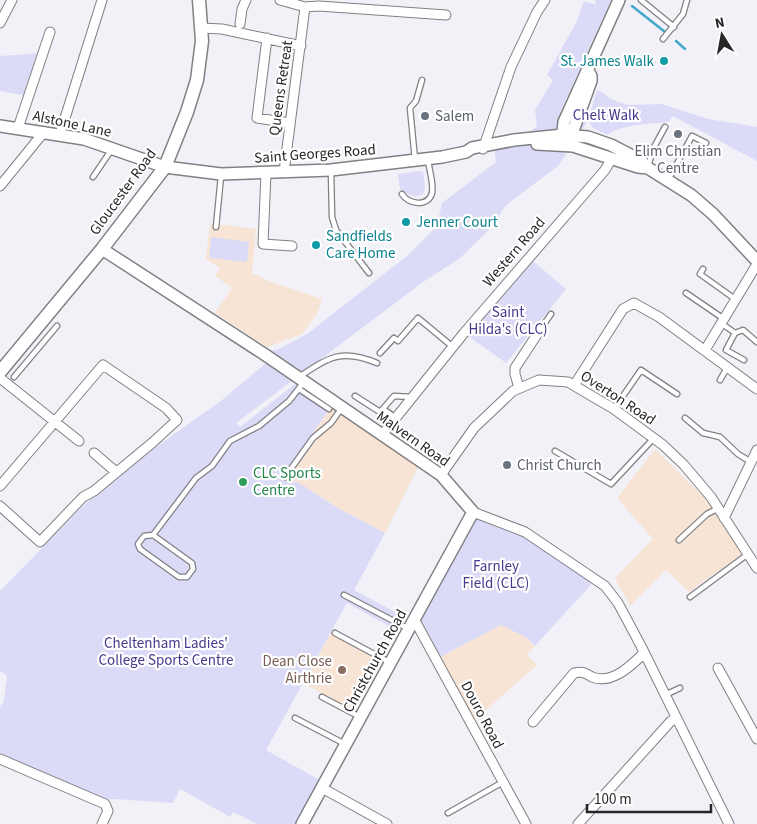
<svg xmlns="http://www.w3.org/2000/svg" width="757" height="824" viewBox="0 0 757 824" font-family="'Source Sans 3',sans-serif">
  <rect width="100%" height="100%" fill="#f1f1f7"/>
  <path fill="#f8e4d4" d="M210 223 256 229 252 273 269 281 322 299 318 312 302 334 267 347 215 313 232 288 215 276 220 268 206 259Z
    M334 403 421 461 385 533 338 508 314 492 282 477Z
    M655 449 709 502 742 554 689 592 666 570 630 606 615 578 653 539 617 498Z
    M501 625 527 638 535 646 527 655 537 665 471 723 436 659Z
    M332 631 381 657 353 710 303 683Z"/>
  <path fill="#dbdbf8" d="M595 0H611L560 112 587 122 558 166 506 205 491 228 459 259 423 282 236 423 240 427 300 380 334 403 282 477 293 483 296 481 338 508 385 533 354 590 404 617 396 630 347 603 266 750 325 783 302 824H257L233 812 230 817 180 789 173 803 114 799 99 801 0 759V708L4 700 7 676 0 671V591L82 507 122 471 222 400 271 359 264 354 283 347 307 334 407 256 437 226 442 203 496 162 494 148 514 144 537 126 535 110 553 80 547 75 576 23 584 1 596 5Z
    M43 53 28 96 0 91V56Z
    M597 90 602 92 610 99 628 105 662 104 708 119 757 127V161L673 116 669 122C649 124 623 124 607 135L593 128 588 120Z
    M418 171 423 172 425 188 423 194C415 199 406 194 400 189L398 174Z
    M211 237 249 242 247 262 209 258Z
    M528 257 566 289 506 363 464 333Z
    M473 512 504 522 596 579 535 646 527 638 501 625 436 659 414 619Z"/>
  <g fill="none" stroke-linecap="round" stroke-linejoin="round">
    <path stroke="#44a8c9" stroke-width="2.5" d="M632 6 665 32
      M676 41 685 49"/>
    <defs>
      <path id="service" d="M641 0 674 27
        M663 39 683 14 687 0
        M415 160 410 108 416 101 422 80
        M648 167 653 149 665 127
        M331 171 332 217 336 230 369 273
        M93 177 112 149
        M668 180 692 136 706 143
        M402 194C408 204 428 208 432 193 434 184 429 169 428 160
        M216 227 221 176
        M703 269 700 274 735 299
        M686 293 724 319
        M721 323 735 333 743 330 757 342
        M540 330 551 314
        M735 333 726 350 744 360
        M380 353 394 338 398 341 418 318 453 347
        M14 377 57 326
        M299 377C329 357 342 348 377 363
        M720 380 727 368
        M299 389 329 409
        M355 396 380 412 394 396 412 397
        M383 409 396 418
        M614 409 641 370 677 394
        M685 418 703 433 720 437 738 454 751 462
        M555 451 611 484 653 439
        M285 477 313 438 331 423 341 409
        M153 535 144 536 138 544 140 549 179 577H187L193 569 192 563 153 535 196 478 212 466 230 441 259 426 289 401 304 382
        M679 540 707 514 719 508
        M344 595 409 629
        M690 597 748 554
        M335 633 389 662
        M665 695 680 688
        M322 697 360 717
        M295 718 345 744
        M448 813 503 782"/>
      <path id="minor" d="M280 0 305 7 319 6 446 15
        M0 23 12 0
        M240 24 242 9 246 0
        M202 28 222 29 301 46
        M267 38 257 118 290 123
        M18 128 50 32
        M60 134 102 0
        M483 149 511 67 537 12 545 0
        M284 172 305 7
        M266 173 263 244 292 246
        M0 186 44 132
        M705 350 757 264
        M0 378 79 441
        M575 384 623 309 634 303 659 317 757 389
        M519 388 515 374V368L540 330
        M382 435 464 333 605 170 612 158
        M94 453 116 472
        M441 475 474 428 513 391 539 380 568 382 614 409 663 445 684 465 711 497 757 568
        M0 486 103 365 166 408 177 420 152 443 94 491 83 497 40 542 0 506
        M473 512 525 532 605 586 618 603 641 646 729 824
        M724 518 757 450
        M414 619 526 824
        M718 668 757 739
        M533 722 574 673C582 671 585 673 592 677 612 685 632 665 644 653
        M0 759 105 804 108 811 102 824
        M322 788 387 824
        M578 824 671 721 676 719"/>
      <path id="tertiary" d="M0 126 84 139 165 167 221 174 331 170 442 157 466 152 472 148 514 140 563 135 588 137 611 145 640 160 648 168 691 195 713 214 757 261
        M562 140 564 122 619 0
        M569 142 591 81V76L588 71
        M537 144 573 146 638 167 648 168
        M102 249 264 354 441 475 473 512 302 824"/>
      <path id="secondary" d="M0 372 102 249 165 167 187 112 197 80 202 41 199 0"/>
    </defs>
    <use href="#service" stroke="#808085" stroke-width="7"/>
    <use href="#minor" stroke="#808085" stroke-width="11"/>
    <use href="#tertiary" stroke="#808085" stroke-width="14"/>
    <use href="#secondary" stroke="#808085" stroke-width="15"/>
    <use href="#service" stroke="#fff" stroke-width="4.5"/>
    <use href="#minor" stroke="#fff" stroke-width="9"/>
    <use href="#tertiary" stroke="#fff" stroke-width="11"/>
    <use href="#secondary" stroke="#fff" stroke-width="12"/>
  </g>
  <g fill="#0f9aa8" stroke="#fff" stroke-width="2">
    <circle cx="664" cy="61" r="5"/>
    <circle cx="406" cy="222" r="5"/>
    <circle cx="316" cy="245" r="5"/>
  </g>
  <g fill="#6b7280" stroke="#fff" stroke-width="2">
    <circle cx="425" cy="116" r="5"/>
    <circle cx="678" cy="134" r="5"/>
    <circle cx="507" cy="465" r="5"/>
  </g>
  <circle fill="#2e9e5b" stroke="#fff" stroke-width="2" cx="243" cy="482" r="5"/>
  <circle fill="#8d6e63" stroke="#fff" stroke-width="2" cx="342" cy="670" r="5"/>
  <g text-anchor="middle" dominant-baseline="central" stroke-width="4.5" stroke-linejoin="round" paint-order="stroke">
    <g font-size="15" fill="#0d838f" stroke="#fff" text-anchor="start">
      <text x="654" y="61" text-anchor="end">St. James Walk</text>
      <text x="416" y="222">Jenner Court</text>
      <text x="326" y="236">Sandfields<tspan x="326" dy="17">Care Home</tspan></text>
    </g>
    <g font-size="15" fill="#272729" stroke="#fff">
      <text transform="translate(281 88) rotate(-82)">Queens Retreat</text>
      <text transform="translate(72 124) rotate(12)">Alstone Lane</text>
      <text transform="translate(315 154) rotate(-4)">Saint Georges Road</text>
      <text transform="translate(123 192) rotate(-54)">Gloucester Road</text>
      <text transform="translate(514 252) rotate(-49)">Western Road</text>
      <text transform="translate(618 398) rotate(33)">Overton Road</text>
      <text transform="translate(413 439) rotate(35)">Malvern Road</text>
      <text transform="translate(375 661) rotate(-61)">Christchurch Road</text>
      <text transform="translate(482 715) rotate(62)">Douro Road</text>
    </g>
    <g font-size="15" fill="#46398d" stroke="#fff">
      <text x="606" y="115">Chelt Walk</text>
      <text x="508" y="312">Saint<tspan x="508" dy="17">Hilda's (CLC)</tspan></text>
      <text x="496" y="566">Farnley<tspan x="496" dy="17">Field (CLC)</tspan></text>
      <text x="166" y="643">Cheltenham Ladies'<tspan x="166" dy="17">College Sports Centre</tspan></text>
    </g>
    <g font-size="15" fill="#5b616d" stroke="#fff" text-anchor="start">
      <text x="435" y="116">Salem</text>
      <text x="678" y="151" text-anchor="middle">Elim Christian<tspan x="678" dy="17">Centre</tspan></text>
      <text x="517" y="465">Christ Church</text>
    </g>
    <g font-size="15" fill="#27864d" stroke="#fff" text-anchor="start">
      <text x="253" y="473">CLC Sports<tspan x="253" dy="17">Centre</tspan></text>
    </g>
    <g font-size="15" fill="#785e54" stroke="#fff" text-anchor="end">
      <text x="332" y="661">Dean Close<tspan x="332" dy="17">Airthrie</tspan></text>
    </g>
  </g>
  <g transform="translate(722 35) rotate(349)" stroke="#ffffff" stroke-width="4" paint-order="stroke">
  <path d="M0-4L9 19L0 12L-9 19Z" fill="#272729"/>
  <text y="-8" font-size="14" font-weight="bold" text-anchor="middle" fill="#272729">N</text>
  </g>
  <path d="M587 804v8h124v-8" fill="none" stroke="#272729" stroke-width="2.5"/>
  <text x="594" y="804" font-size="15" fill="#272729" stroke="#ffffff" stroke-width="4" paint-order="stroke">100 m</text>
</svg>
